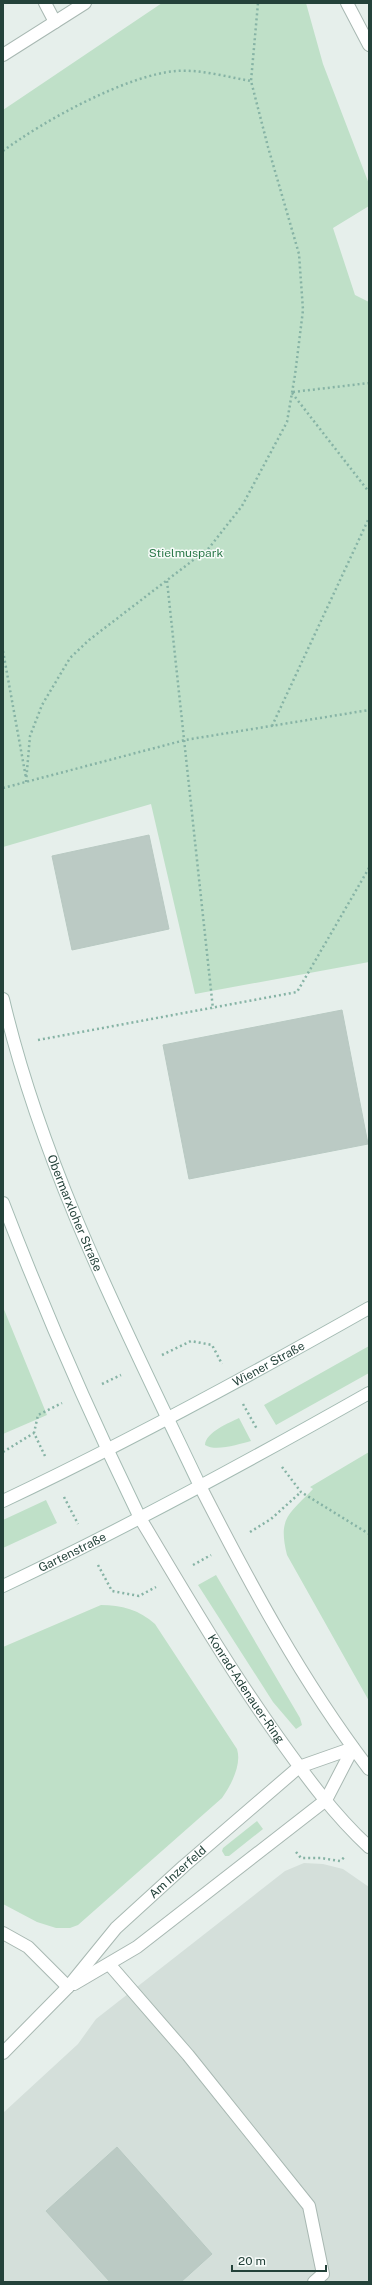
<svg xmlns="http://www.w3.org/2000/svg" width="372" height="2285" viewBox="0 0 372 2285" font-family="'Public Sans',sans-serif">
  <rect width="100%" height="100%" fill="#e6efeb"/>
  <path fill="#d4dfda" d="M304 1863 323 1864 343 1869 369 1887V2282H3V2113L78 2044 96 2019 285 1871Z"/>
  <path fill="#bfe0c8" d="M162 3H306L323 64 369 184V206L333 228 355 295 369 302V962L195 994 151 804 3 847V110Z
    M3 1307 47 1415 3 1434Z
    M369 1346V1373L276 1425 264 1405Z
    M239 1418 251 1441C239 1444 216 1452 205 1445 206 1432 229 1423 239 1418Z
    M369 1452V1701L287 1555C278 1518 288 1515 313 1489L310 1487Z
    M46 1500 57 1523 3 1548V1520Z
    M216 1575 300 1718 302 1725 296 1729 273 1702 198 1585Z
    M101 1605C121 1605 140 1610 155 1624L237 1749C242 1765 231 1785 222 1798L78 1925 70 1928H56L37 1922 3 1904V1647Z
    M257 1821 263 1829 229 1856H225L222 1851 223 1848Z"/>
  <path fill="#bbcac4" stroke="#b8c9c2" d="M149 835 169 929 72 950 52 856Z
    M342 1010 368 1144 189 1179 163 1045Z
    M117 2147 212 2254 181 2282H110L46 2211Z"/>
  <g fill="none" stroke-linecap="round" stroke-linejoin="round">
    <defs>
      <path id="lane" d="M45 3 55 22
        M109 1964 188 2055 309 2206 323 2274 314 2282"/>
      <g id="street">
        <path d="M347 3 369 45"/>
        <path d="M3 55 85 3"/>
        <path d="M200 1486C250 1584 302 1681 369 1769"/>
        <path id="s1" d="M140 1518C184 1592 228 1667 278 1737 305 1775 334 1815 369 1847"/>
        <path d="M3 1933 28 1947 68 1987"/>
        <path d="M74 1984 137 1947 326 1800 353 1748"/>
        <path id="s2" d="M3 2053 68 1987 116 1928 184 1866 299 1767 353 1748"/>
      </g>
      <g id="secondary">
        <path id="s3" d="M3 999C43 1170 125 1328 200 1486"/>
        <path d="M3 1203C44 1310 90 1415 140 1518"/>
        <path id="s4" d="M3 1501C128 1442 249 1376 369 1308"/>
        <path id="s5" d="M3 1586C128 1527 249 1461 369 1393"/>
      </g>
    </defs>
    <use href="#lane" stroke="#a8b8b2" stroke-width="14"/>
    <use href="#street" stroke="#a8b8b2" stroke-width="14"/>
    <use href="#secondary" stroke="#a4bbb3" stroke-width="14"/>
    <path stroke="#86b3a5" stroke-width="2.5" stroke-dasharray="2 3" stroke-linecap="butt" d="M3 151C43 121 127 75 176 71 200 69 227 77 251 81
      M293 392 369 383
      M292 393 369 492
      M167 581 213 1009
      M3 651 26 778
      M272 726 369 518
      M26 782 30 736 42 705 70 658 89 640 209 548 242 506 287 422 295 375 303 310 299 254 268 147 251 81 258 3
      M3 788 185 740 369 710
      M38 1040 297 992 369 868
      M162 1355 191 1341 212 1345 222 1364
      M102 1384 121 1375
      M243 1404 257 1429
      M3 1452 34 1433
      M45 1456 34 1433 38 1415 62 1403
      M282 1467 301 1492 369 1534
      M64 1497 78 1524
      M250 1532 271 1519 301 1492
      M98 1565 112 1591 139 1596 156 1587
      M193 1565 211 1555
      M296 1852 301 1858H321L340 1861 346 1856"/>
    <use href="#lane" stroke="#fff" stroke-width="12"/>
    <use href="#street" stroke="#fff" stroke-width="12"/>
    <use href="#secondary" stroke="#fff" stroke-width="12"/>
  </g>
  <g text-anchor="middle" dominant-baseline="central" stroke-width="3" stroke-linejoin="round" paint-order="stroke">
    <g font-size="12" fill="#2d7a4b" stroke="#f7fbf9">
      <text x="186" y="553">Stielmuspark</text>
    </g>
    <g font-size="12" fill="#24423a" stroke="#f7fbf9">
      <text stroke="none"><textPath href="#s3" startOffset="226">Obermarxloher Straße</textPath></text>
      <text stroke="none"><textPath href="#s4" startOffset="299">Wiener Straße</textPath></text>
      <text stroke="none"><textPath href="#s5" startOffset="77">Gartenstraße</textPath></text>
      <text stroke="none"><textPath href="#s1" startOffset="201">Konrad-Adenauer-Ring</textPath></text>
      <text stroke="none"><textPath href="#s2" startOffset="252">Am Inzerfeld</textPath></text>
    </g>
  </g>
  <rect width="372" height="2285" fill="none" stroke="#24423a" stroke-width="8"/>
  <path d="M232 2265v6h94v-6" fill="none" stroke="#24423a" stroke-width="2"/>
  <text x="238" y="2265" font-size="12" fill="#24423a" stroke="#f7fbf9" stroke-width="3" paint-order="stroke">20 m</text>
</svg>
